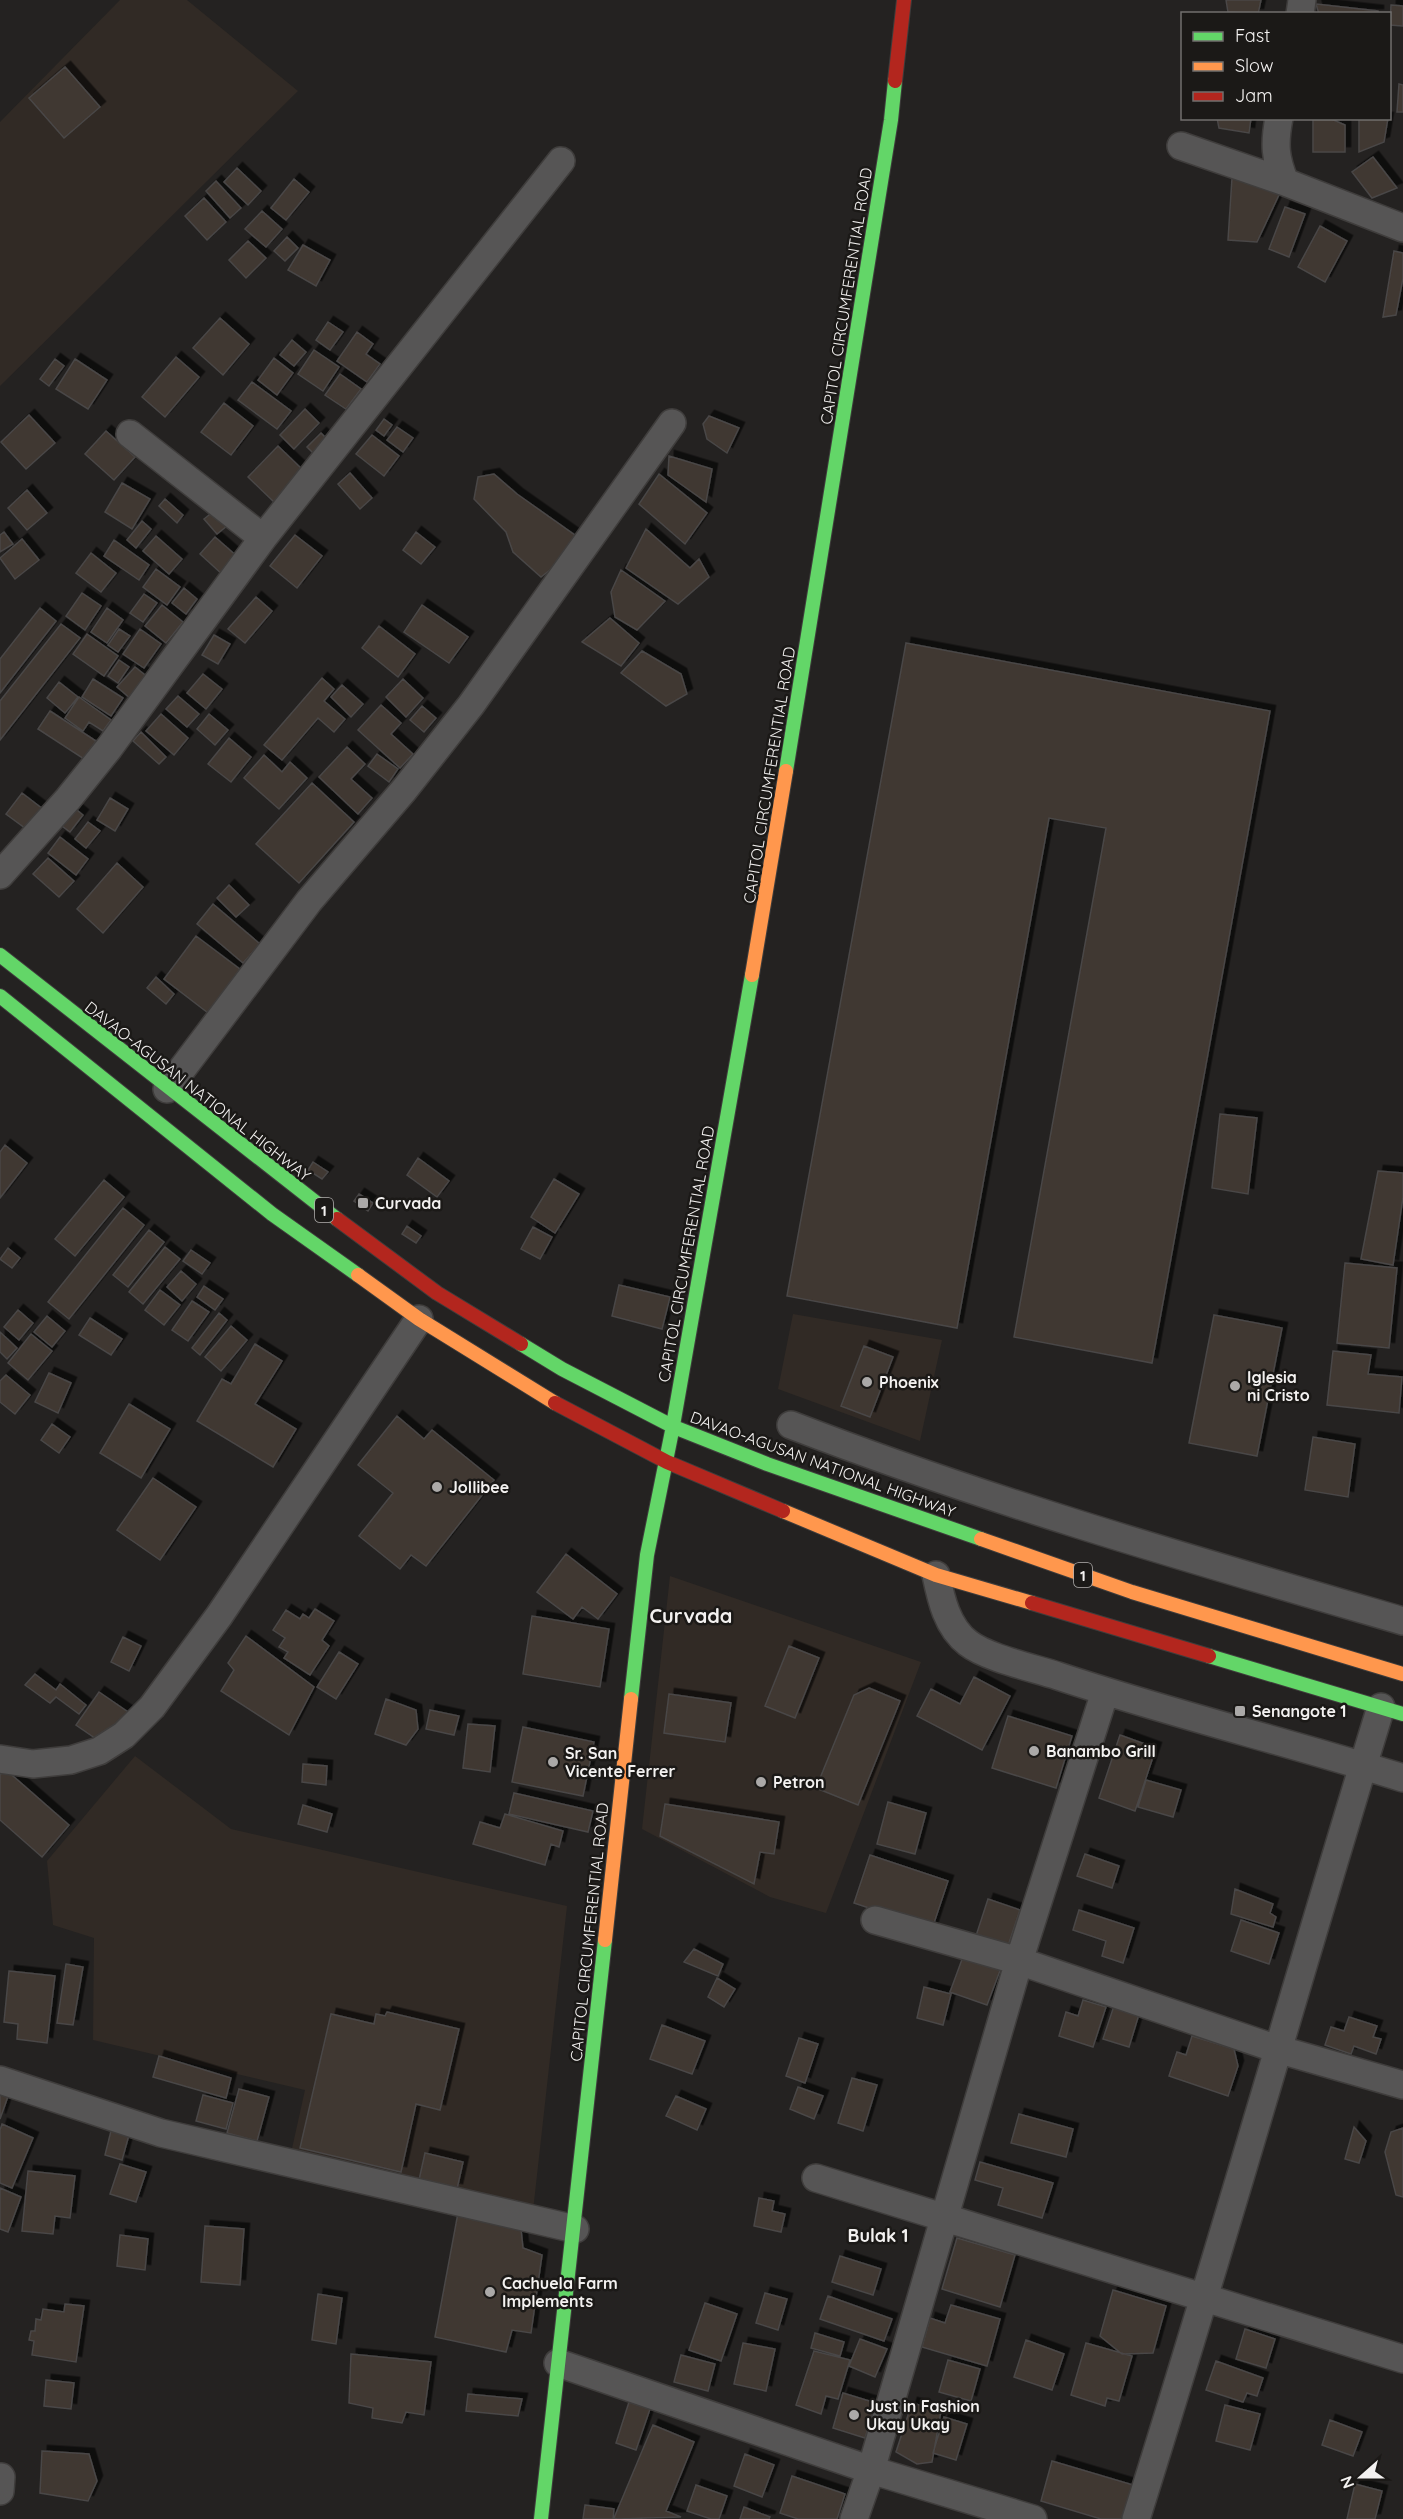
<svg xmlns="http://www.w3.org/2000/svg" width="1403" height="2519" viewBox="0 0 1403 2519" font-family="Quicksand,sans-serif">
  <defs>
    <filter id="shadow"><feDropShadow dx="5.5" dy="-5.5" stdDeviation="0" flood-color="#0009"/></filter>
  </defs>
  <rect width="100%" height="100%" fill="#242221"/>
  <path fill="#312a25" d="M120 0H187L298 91 0 386V122Z
    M793 1314 942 1340 920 1441 778 1389Z
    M670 1576 921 1662 826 1913 770 1897 642 1829Z
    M135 1756 231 1829 567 1906 533 2211 291 2153 305 2090 93 2040 94 1938 53 1925 47 1861Z"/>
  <path fill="#413730" stroke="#494747" stroke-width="1.5" filter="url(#shadow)" d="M1226 0H1261L1258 14 1228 12Z
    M1316 4 1378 11V14H1319Z
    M1391 5 1403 6V26L1390 25Z
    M65 67 100 107 64 138 29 98Z
    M1399 84 1403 85V112H1397Z
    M1217 118H1251L1249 133 1219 128Z
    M1313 118H1329L1345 125V152H1313Z
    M1359 118H1388L1384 142 1359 152Z
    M1373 157 1397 188 1372 198 1352 172Z
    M237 168 261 191 248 205 224 182Z
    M1232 178 1285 182 1257 242 1228 240Z
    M294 179 309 192 286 220 271 208Z
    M216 181 241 208 230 218 206 191Z
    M204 198 226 222 207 240 185 216Z
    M1285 207 1305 214 1289 257 1269 249Z
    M262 211 282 229 266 247 245 229Z
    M1320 226 1347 241 1325 282 1298 267Z
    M287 237 298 248 285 261 274 251Z
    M248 241 266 258 246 278 229 260Z
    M303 245 330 260 316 286 288 270Z
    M1394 251 1403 253V278L1396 315 1383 317Z
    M220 318 249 344 223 375 193 348Z
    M328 322 343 332 330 350 316 340Z
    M357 332 373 344 366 354 380 364 367 382 337 361Z
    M292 340 306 352 294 366 280 355Z
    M314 350 339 367 323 391 298 374Z
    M176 357 199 377 165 417 142 397Z
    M274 358 293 373 277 395 258 380Z
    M55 359 64 366 49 386 40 379Z
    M75 359 107 380 88 409 56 389Z
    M340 374 361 389 346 409 325 395Z
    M252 382 291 411 277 429 238 400Z
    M224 403 253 426 231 455 201 432Z
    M305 409 319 423 294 449 280 435Z
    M29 415 55 443 26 469 1 442Z
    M709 416 739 428 727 453 707 439 703 424Z
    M384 419 392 425 384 436 376 430Z
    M397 427 413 438 403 452 387 440Z
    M106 431 135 457 114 480 85 454Z
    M321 433 327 439 313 453 307 447Z
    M372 435 399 456 384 476 356 454Z
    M278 446 305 472 275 503 248 477Z
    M669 456 712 469 706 502 668 475Z
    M350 473 372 498 360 509 338 484Z
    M494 474 517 494 579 538 560 562 541 577 513 552 506 532 474 499 478 477Z
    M659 474 707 513 685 544 639 504Z
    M122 483 150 499 132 529 105 512Z
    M27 490 47 513 27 530 8 508Z
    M165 499 183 515 177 523 159 506Z
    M214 511 227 526 217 534 204 519Z
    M142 521 151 529 136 548 127 540Z
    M646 529 690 568 699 559 709 577 678 604 626 568Z
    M4 532 13 544 0 552V535Z
    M416 532 435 547 421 564 403 550Z
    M295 535 322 556 297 588 270 566Z
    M156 536 182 559 169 574 143 551Z
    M215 537 239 558 223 575 200 554Z
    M22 539 39 560 15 579 0 558Z
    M114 540 149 565 139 580 104 556Z
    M91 553 116 573 101 592 76 573Z
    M156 569 180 587 167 605 143 587Z
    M621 570 665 601 637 630 615 617 611 592Z
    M184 588 197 599 186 614 172 603Z
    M82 593 101 606 85 630 66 616Z
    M144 594 157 603 143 622 130 613Z
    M256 597 272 611 245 643 228 629Z
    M162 605 183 622 166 643 145 626Z
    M422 605 468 637 449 663 404 632Z
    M40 608 56 621 0 693V659Z
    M107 608 123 620 107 643 91 632Z
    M610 618 639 643 621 666 582 642Z
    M61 624 80 638 0 740V701Z
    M379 626 415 654 398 677 362 648Z
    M119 629 130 636 118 652 108 645Z
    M140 629 161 644 144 668 123 654Z
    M87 634 118 656 104 676 73 654Z
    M214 635 230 644 218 664 202 655Z
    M906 643 1270 711 1152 1363 1014 1337 1106 828 1049 818 957 1328 787 1296Z
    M642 651 681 674 687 694 666 706 621 673Z
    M119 660 129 667 118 683 108 676Z
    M135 667 149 678 131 699 117 687Z
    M203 674 222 689 206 709 187 693Z
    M322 678 334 689 324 701 345 719 334 732 318 718 282 760 264 745Z
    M93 679 123 698 111 716 82 697Z
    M403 679 423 698 406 717 386 697Z
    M59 682 78 697 65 713 47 698Z
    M342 685 363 704 351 717 331 697Z
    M178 696 199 714 187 727 166 709Z
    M79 697 111 720 103 731 89 722 83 731 65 718Z
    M381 705 401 723 391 734 413 754 400 768 358 730Z
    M422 706 436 718 424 732 410 720Z
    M50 711 96 741 84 759 38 729Z
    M161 714 188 738 174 755 146 731Z
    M209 714 228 730 215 745 197 729Z
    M141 732 166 757 159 764 133 741Z
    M229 738 251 757 231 782 208 764Z
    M347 747 365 764 351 779 372 798 358 814 319 777Z
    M377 754 398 769 389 782 368 766Z
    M264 755 282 772 290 762 307 778 279 809 244 778Z
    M312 783 354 822 299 883 256 844Z
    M22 793 48 813 33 834 6 814Z
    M110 798 128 809 115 831 97 820Z
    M72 806 83 815 70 832 58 823Z
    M88 822 100 831 86 848 75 839Z
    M60 837 88 859 76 875 48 853Z
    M48 858 74 881 59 897 33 874Z
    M117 863 143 887 103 933 77 909Z
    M229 885 249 905 236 917 217 898Z
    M213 904 260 944 243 963 197 924Z
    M196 936 245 973 212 1016 164 979Z
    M156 977 174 994 166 1004 147 988Z
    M1220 1114 1257 1118 1248 1194 1212 1188Z
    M5 1145 27 1163 0 1198V1152Z
    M418 1158 449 1181 437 1197 407 1175Z
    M313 1162 328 1172 322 1179 308 1170Z
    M1378 1171 1403 1173V1197L1393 1265 1361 1259Z
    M554 1179 579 1194 555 1233 531 1217Z
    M104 1180 124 1197 75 1256 55 1239Z
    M359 1194 373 1203 368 1211 354 1201Z
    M123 1208 144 1225 69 1319 48 1302Z
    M407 1226 421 1236 416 1243 402 1234Z
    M533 1227 552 1237 540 1259 521 1249Z
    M149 1230 164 1242 128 1287 113 1275Z
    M165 1247 180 1259 143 1304 129 1292Z
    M8 1248 20 1258 12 1268 0 1259Z
    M191 1250 210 1263 202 1274 183 1261Z
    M1345 1263 1397 1268 1389 1348 1337 1343Z
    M181 1271 196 1284 182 1301 167 1287Z
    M619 1285 670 1297 662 1329 612 1316Z
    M204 1286 223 1299 215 1310 197 1297Z
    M160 1290 180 1305 164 1325 145 1310Z
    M192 1301 209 1312 188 1341 172 1330Z
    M18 1310 33 1323 19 1340 4 1327Z
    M219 1313 227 1320 200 1355 192 1348Z
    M1214 1315 1282 1328 1257 1456 1189 1443Z
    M47 1316 65 1331 52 1347 34 1332Z
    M90 1318 122 1339 111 1355 79 1335Z
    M231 1326 247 1340 221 1371 205 1357Z
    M0 1332 17 1348 7 1359 0 1352Z
    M31 1334 52 1351 28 1380 8 1363Z
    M255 1344 282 1361 255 1404 296 1429 273 1467 197 1421 222 1379 231 1384Z
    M864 1346 893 1357 870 1417 841 1406Z
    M1333 1351 1371 1355 1368 1374 1402 1377 1399 1413 1327 1405Z
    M49 1373 71 1383 58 1413 35 1402Z
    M6 1375 30 1395 15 1414 0 1402V1381Z
    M129 1404 170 1429 141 1478 100 1453Z
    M397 1416 424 1439 432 1430 494 1480 426 1566 411 1555 400 1569 359 1536 393 1493 358 1465Z
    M52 1424 70 1437 59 1453 41 1440Z
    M1313 1437 1355 1444 1348 1497 1305 1490Z
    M153 1478 196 1507 160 1560 117 1530Z
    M566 1554 617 1594 598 1619 582 1607 573 1619 537 1592Z
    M315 1609 334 1621 322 1640 329 1646 310 1675 284 1658 288 1652 279 1647 285 1638 273 1630 286 1610 300 1619 303 1614 309 1618Z
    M532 1616 609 1629 600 1687 523 1674Z
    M246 1636 314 1687 289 1735 221 1691 234 1670 228 1663Z
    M123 1637 141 1646 129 1671 111 1662Z
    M789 1646 819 1658 795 1718 765 1706Z
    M339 1652 358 1664 336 1699 317 1687Z
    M35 1674 56 1690 60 1684 86 1705 79 1714 56 1697 50 1703 25 1685Z
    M974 1677 1010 1696 982 1750 917 1716 931 1689 960 1704Z
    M869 1688 900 1701 858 1805 816 1788 854 1695Z
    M99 1692 128 1712 105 1745 76 1725Z
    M669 1694 731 1703 725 1742 664 1733Z
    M386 1699 416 1710 418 1729 406 1745 375 1734Z
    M430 1710 459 1716 454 1735 426 1729Z
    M1008 1716 1072 1736 1056 1788 992 1768Z
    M468 1724 495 1726 490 1772 463 1768Z
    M523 1727 594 1742 583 1796 512 1782Z
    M1120 1735 1156 1748 1135 1811 1099 1798Z
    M303 1764 327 1766 326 1785 302 1782Z
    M5 1769 69 1825 42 1857 0 1820V1775Z
    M1146 1780 1181 1790 1173 1817 1138 1807Z
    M514 1793 593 1811 588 1832 509 1814Z
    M888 1802 926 1813 915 1854 877 1844Z
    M665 1804 779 1822 774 1854 760 1852 754 1884 660 1836Z
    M303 1805 332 1814 327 1832 298 1824Z
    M505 1814 563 1831 559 1847 551 1844 545 1865 473 1844 480 1822 500 1828Z
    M1085 1854 1119 1866 1112 1888 1077 1876Z
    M870 1855 948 1881 932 1929 854 1903Z
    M1235 1889 1273 1904 1270 1913 1276 1917 1273 1927 1231 1914Z
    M988 1899 1020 1910 1006 1952 974 1942Z
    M1079 1910 1134 1928 1123 1963 1102 1956 1106 1941 1073 1930Z
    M1241 1920 1279 1933 1269 1964 1231 1951Z
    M694 1949 723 1964 718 1976 684 1962Z
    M964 1954 1001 1968 987 2005 950 1992Z
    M66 1964 83 1967 73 2025 57 2023Z
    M9 1971 55 1976 47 2043 17 2039 18 2024 4 2022Z
    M717 1978 735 1989 724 2007 708 1997Z
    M924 1987 951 1994 943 2025 917 2018Z
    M1083 2000 1106 2007 1093 2047 1059 2036 1066 2012 1078 2016Z
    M1115 2003 1140 2011 1129 2047 1103 2039Z
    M387 2012 459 2029 440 2110 416 2104 401 2172 300 2148 331 2014 374 2024 376 2014 385 2016Z
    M1349 2017 1377 2026 1373 2037 1381 2039 1376 2054 1354 2046 1351 2054 1325 2045 1331 2027 1344 2031Z
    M662 2025 705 2041 692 2074 650 2059Z
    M1192 2036 1234 2049 1238 2066 1228 2096 1169 2076 1177 2052 1186 2055Z
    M799 2038 818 2044 805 2083 786 2076Z
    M159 2056 231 2078 226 2098 153 2077Z
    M852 2078 877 2085 863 2131 838 2123Z
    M0 2084 11 2088 0 2119Z
    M798 2087 823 2096 814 2119 790 2109Z
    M239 2089 269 2097 257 2141 227 2133Z
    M203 2095 233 2103 226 2129 196 2121Z
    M676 2096 706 2109 697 2130 666 2116Z
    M1019 2114 1073 2129 1066 2157 1011 2143Z
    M2 2124 33 2138 12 2188 0 2183V2130Z
    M1354 2127 1366 2141 1359 2163 1345 2159Z
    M1403 2128V2197L1396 2195 1385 2152 1391 2132Z
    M111 2131 129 2135 122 2160 105 2155Z
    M425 2153 463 2162 457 2189 419 2180Z
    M980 2162 1053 2183 1042 2218 998 2205 1003 2188 975 2180Z
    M120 2164 146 2172 136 2202 110 2194Z
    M28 2171 75 2176 70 2218 55 2216 53 2234 22 2231Z
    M0 2188 21 2197 8 2232 0 2229Z
    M759 2198 774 2201 772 2211 785 2214 781 2232 754 2226Z
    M458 2213 521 2229 523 2248 542 2255 531 2333 512 2330 506 2352 435 2337Z
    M205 2226 244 2229 240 2285 201 2282Z
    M120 2235 148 2239 145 2270 117 2266Z
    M957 2238 1015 2255 1000 2307 942 2289Z
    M840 2256 881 2269 873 2295 832 2282Z
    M1113 2290 1166 2306 1153 2353 1122 2354 1100 2336Z
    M765 2293 787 2299 778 2330 756 2323Z
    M318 2294 342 2298 336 2344 312 2340Z
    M828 2296 892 2319 884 2341 820 2319Z
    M705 2303 737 2314 721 2361 689 2350Z
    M65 2304 84 2306 76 2362 32 2355 34 2341 29 2340 31 2331H35L36 2319 41 2320 43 2309 64 2312Z
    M951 2305 1000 2319 987 2366 922 2347 930 2318 945 2323Z
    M1245 2329 1275 2339 1266 2368 1236 2359Z
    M815 2333 844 2342 840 2356 811 2348Z
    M860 2339 887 2349 875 2377 849 2366Z
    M1026 2340 1064 2354 1052 2390 1014 2377Z
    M743 2343 775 2349 766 2391 734 2384Z
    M1086 2343 1132 2356 1119 2401 1107 2398 1105 2406 1071 2395Z
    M814 2351 850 2360 838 2399 826 2396 821 2414 796 2405Z
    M351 2354 431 2362 424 2415 406 2412 402 2423 372 2418 373 2408 349 2403Z
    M681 2355 715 2364 708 2391 674 2382Z
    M948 2360 980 2369 971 2401 939 2392Z
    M1216 2361 1263 2378 1257 2396 1247 2393 1243 2402 1206 2390Z
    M46 2380 74 2383 71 2409 44 2406Z
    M843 2393 876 2403 865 2438 833 2428Z
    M468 2394 522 2399 518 2416 466 2411Z
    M629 2402 650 2409 636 2450 616 2443Z
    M912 2403 941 2411 932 2462 917 2464 896 2452Z
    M1225 2405 1260 2414 1250 2450 1216 2441Z
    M944 2417 967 2424 956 2460 933 2453Z
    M1330 2420 1362 2432 1353 2456 1322 2445Z
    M653 2425 694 2442 666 2511 681 2517 617 2519 614 2518Z
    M42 2451 89 2454 97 2481 88 2501 40 2493Z
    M745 2454 774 2465 762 2497 734 2486Z
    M1052 2461 1133 2485 1123 2519H1101L1041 2501Z
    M792 2476 845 2494 837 2519H798L780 2513Z
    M1355 2484 1382 2491 1375 2519H1347Z
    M696 2485 727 2496 719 2519H711L687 2511Z
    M585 2505 614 2509 613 2519H583Z
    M744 2507 770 2517 769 2519H740Z"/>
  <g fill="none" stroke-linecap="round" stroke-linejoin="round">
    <defs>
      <path id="street" d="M1300 14 1302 0
        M1279 118C1274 144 1275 158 1285 182
        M1181 146 1285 182 1403 228
        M130 434 263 538
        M0 875 68 799 109 748 263 538 561 161
        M167 1089 309 901 404 790 471 705 672 423
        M791 1425C991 1502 1197 1561 1403 1621
        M936 1575C941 1599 947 1627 968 1643 987 1658 1034 1668 1058 1676 1172 1714 1288 1742 1403 1778
        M0 1759 33 1764 71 1760 99 1751 124 1735 152 1707 219 1616 419 1319
        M875 1920 1019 1961 1277 2049 1403 2085
        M0 2080 161 2133 575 2229
        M816 2178 1403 2359
        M558 2363 871 2470 1033 2519
        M0 2491 1 2477
        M854 2519 871 2470 1019 1961 1105 1692
        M1136 2519C1221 2249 1298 1977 1381 1707"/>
      <path id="fast" d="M786 771 891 120 895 81
        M0 955 337 1219
        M0 996 272 1214 358 1275
        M521 1344 562 1369 674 1427 767 1464 981 1539
        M1209 1656 1403 1714
        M631 1699 647 1555 672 1431 752 975
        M541 2519 605 1940"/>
      <path id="slow" d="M752 975 786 771
        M358 1275 419 1319 555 1403
        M783 1511 936 1575 1032 1603
        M981 1539 1132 1592 1403 1674
        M605 1940 631 1699"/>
      <path id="jam" d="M895 81 904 0
        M337 1219 437 1293 521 1344
        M555 1403 667 1462 783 1511
        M1032 1603 1209 1656"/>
    </defs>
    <use href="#street" stroke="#3f3d3c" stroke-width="30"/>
    <use href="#fast" stroke="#3f3d3c" stroke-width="16"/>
    <use href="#slow" stroke="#3f3d3c" stroke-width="16"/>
    <use href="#jam" stroke="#3f3d3c" stroke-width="16"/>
    <use href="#street" stroke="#565555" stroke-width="27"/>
    <use href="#fast" stroke="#63d668" stroke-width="14"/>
    <use href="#slow" stroke="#ff974d" stroke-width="14"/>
    <use href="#jam" stroke="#b3261e" stroke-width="14"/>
  </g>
  <g fill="#aba9a8" stroke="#1b1917" stroke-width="2">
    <rect x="357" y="1197" width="12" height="12" rx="3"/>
    <circle cx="867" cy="1382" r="6"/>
    <circle cx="1235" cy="1386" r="6"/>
    <circle cx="437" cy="1487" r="6"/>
    <rect x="1234" y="1705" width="12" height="12" rx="3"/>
    <circle cx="1034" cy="1751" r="6"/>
    <circle cx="553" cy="1762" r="6"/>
    <circle cx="761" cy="1782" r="6"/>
    <circle cx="490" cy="2292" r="6"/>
    <circle cx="854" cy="2415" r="6"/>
  </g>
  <g text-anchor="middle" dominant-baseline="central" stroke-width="5" stroke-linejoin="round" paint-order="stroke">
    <g fill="#1b1917" stroke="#b2b0af" stroke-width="1.5">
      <rect x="315" y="1198" width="18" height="24" rx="4.5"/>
      <rect x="1074" y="1563" width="18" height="24" rx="4.5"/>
    </g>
    <g font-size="15" font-weight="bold" fill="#f3f1f0">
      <text x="324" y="1210">1</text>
      <text x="1083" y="1575">1</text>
    </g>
    <g font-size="16" fill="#f3f1f0" stroke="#1b1917">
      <text transform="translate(846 296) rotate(-81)">CAPITOL CIRCUMFERENTIAL ROAD</text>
      <text transform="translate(769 775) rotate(-81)">CAPITOL CIRCUMFERENTIAL ROAD</text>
      <text transform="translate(198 1091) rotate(38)">DAVAO-AGUSAN NATIONAL HIGHWAY</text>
      <text transform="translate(686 1254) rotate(-80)">CAPITOL CIRCUMFERENTIAL ROAD</text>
      <text transform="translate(823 1464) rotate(20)">DAVAO-AGUSAN NATIONAL HIGHWAY</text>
      <text transform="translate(589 1932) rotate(-84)">CAPITOL CIRCUMFERENTIAL ROAD</text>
    </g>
    <g font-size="16" font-weight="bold" fill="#f3f1f0" stroke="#1b1917" text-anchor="start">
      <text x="375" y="1203">Curvada</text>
      <text x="1247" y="1377">Iglesia<tspan x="1247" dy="18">ni Cristo</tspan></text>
      <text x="879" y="1382">Phoenix</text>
      <text x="449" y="1487">Jollibee</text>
      <text x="1252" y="1711">Senangote 1</text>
      <text x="1046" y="1751">Banambo Grill</text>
      <text x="565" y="1753">Sr. San<tspan x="565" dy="18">Vicente Ferrer</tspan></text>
      <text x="773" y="1782">Petron</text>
      <text x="502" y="2283">Cachuela Farm<tspan x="502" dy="18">Implements</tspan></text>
      <text x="866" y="2406">Just in Fashion<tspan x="866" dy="18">Ukay Ukay</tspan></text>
    </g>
    <g font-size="18" font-weight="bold" fill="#f3f1f0" stroke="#1b1917">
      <text x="878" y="2235">Bulak 1</text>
    </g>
    <g font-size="20" font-weight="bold" fill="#f3f1f0" stroke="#1b1917">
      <text x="691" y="1615">Curvada</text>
    </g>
  </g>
  <rect x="1181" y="12" width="210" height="108" fill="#1b1917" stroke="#716f6e" stroke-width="1.5"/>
  <rect x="1193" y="32" width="30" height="9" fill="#63d668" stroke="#716f6e" stroke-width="1.5"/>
  <text x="1235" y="42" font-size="18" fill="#f3f1f0">Fast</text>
  <rect x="1193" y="62" width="30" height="9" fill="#ff974d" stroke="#716f6e" stroke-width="1.5"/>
  <text x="1235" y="72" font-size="18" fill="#f3f1f0">Slow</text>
  <rect x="1193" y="92" width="30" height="9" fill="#b3261e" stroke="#716f6e" stroke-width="1.5"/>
  <text x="1235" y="102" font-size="18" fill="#f3f1f0">Jam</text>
  <g transform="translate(1361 2477) rotate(249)" stroke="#1b1917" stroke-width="4.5" paint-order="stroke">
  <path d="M0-4.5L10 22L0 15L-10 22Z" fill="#f3f1f0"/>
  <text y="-9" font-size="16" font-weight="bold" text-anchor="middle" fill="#f3f1f0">N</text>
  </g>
</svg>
